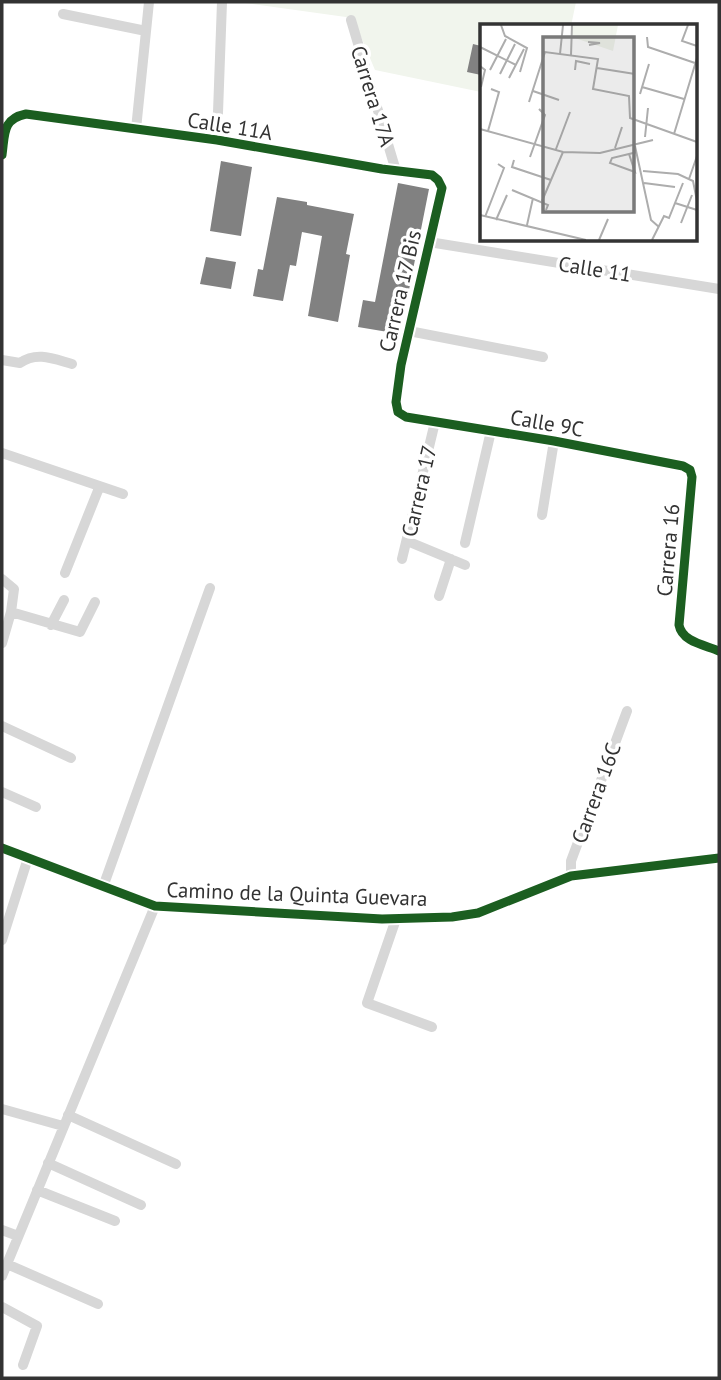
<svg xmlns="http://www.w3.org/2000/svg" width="721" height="1380" viewBox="0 0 721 1380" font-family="'PT Sans',sans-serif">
  <rect width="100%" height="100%" fill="#fff"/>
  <path fill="#f1f5ed" d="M238 2H576L571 26H481V92L375 70 353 18Z"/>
  <path fill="#818181" d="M473 44 481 46V75L467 72Z
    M221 161 252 167 241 236 210 231Z
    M398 183 429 189 408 295 396 292 388 332 358 327 363 300 375 302Z
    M277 197 307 202V205L354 214 346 254 350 255 338 322 308 316 322 236 302 232 296 266 290 265 283 301 253 296 258 269 263 270Z
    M206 257 236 262 231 289 200 284Z"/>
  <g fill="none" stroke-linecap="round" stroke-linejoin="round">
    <path stroke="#d7d7d7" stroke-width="10" d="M63 14 146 31
      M351 20 396 171
      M136 129 149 2
      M217 140 222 2
      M2 155C5 134 2 119 26 114L217 140 382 169 432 175 438 180 442 188 401 365 396 402 398 412 406 417 554 441 683 466 690 470 692 477 679 625C682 642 705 645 719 651
      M429 242 719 289
      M409 331 543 357
      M2 360 20 363C37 351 54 359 72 364
      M2 453 123 494
      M542 515 554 441
      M407 541 465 565
      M465 543 491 431
      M402 559 435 422
      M65 573 99 488
      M2 579 14 589 11 612 2 643
      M439 596 451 559
      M11 612 80 632 95 602
      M51 625 64 600
      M2 726 71 758
      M2 792 36 807
      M2 848 155 906 382 919 452 917 478 913 571 876 719 858
      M571 876V861L627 711
      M103 887 210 588
      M396 919 367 1003 432 1027
      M2 940 28 858
      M2 1109 63 1126
      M68 1115 176 1164
      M48 1163 141 1205
      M37 1190 115 1221
      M2 1230 18 1236
      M7 1264 98 1304
      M2 1276 155 906
      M2 1307 37 1326 23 1365"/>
    <defs>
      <path id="cycleway" d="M2 155C5 134 2 119 26 114L217 140 382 169 432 175 438 180 442 188 401 365 396 402 398 412 406 417 554 441 683 466 690 470 692 477 679 625C682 642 705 645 719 651
        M2 848 155 906 382 919 452 917 478 913 571 876 719 858"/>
    </defs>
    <use href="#cycleway" stroke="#fff" stroke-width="13"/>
    <use href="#cycleway" stroke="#1b5e20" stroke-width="9"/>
  </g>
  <g text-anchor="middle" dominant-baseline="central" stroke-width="7" stroke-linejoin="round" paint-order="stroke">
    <g font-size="21" fill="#333" stroke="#fff">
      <text transform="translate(373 96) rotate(73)">Carrera 17A</text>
      <text transform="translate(230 126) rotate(9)">Calle 11A</text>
      <text transform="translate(595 269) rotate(9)">Calle 11</text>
      <text transform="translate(400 291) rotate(-77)">Carrera 17 Bis</text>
      <text transform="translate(547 423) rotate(10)">Calle 9C</text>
      <text transform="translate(419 491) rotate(-77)">Carrera 17</text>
      <text transform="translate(668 550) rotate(-85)">Carrera 16</text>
      <text transform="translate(596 793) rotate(-70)">Carrera 16C</text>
      <text transform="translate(297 894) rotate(2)">Camino de la Quinta Guevara</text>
    </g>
  </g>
  <g transform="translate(480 24)">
    <rect width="217" height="217" fill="#fff"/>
    <path d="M92 1H138L133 27 92 13Z" fill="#f1f5ed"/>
    <path fill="none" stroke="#adadad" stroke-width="2" d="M21 1 25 12 47 24 40 48M208 1 202 17 217 22M167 13 168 23 215 39M108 18 120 19 109 21M0 23 36 41M80 30 83 1M91 31 92 1M0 42 5 46 1 63M117 44 155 50M10 46 26 15M95 46 96 37 110 40M20 50 35 20M29 54 44 25M162 63 204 75M53 67 79 76M160 70 169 40M49 78 65 28 118 35 113 65 149 72 150 94 217 118M0 105 83 128 120 129 173 116M8 107 19 68 11 65M194 110 217 34M165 113 168 84M155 122 171 196 179 203M135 124 142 103M76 125 90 88M149 130 155 148 130 139 132 134 149 130 157 128M50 133 65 91 59 85M34 136 32 143 71 156M163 147 198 150 213 157 217 177M209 155 217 132M164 159 195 163M32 166 68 181 66 186M62 177 83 128M195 179 217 186M0 191 106 216M5 193 24 144 18 140M16 196 27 171M201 199 212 171M47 201 53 174M119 216 128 195M172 216 184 192 189 194 203 159"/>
    <path fill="#7a7a7a" fill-opacity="0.15" stroke="#7a7a7a" stroke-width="3.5" d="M63 13H154V188H63Z"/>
    <rect width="217" height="217" fill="none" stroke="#333" stroke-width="3.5"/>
  </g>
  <rect width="721" height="1380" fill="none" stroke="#333333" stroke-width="7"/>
</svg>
